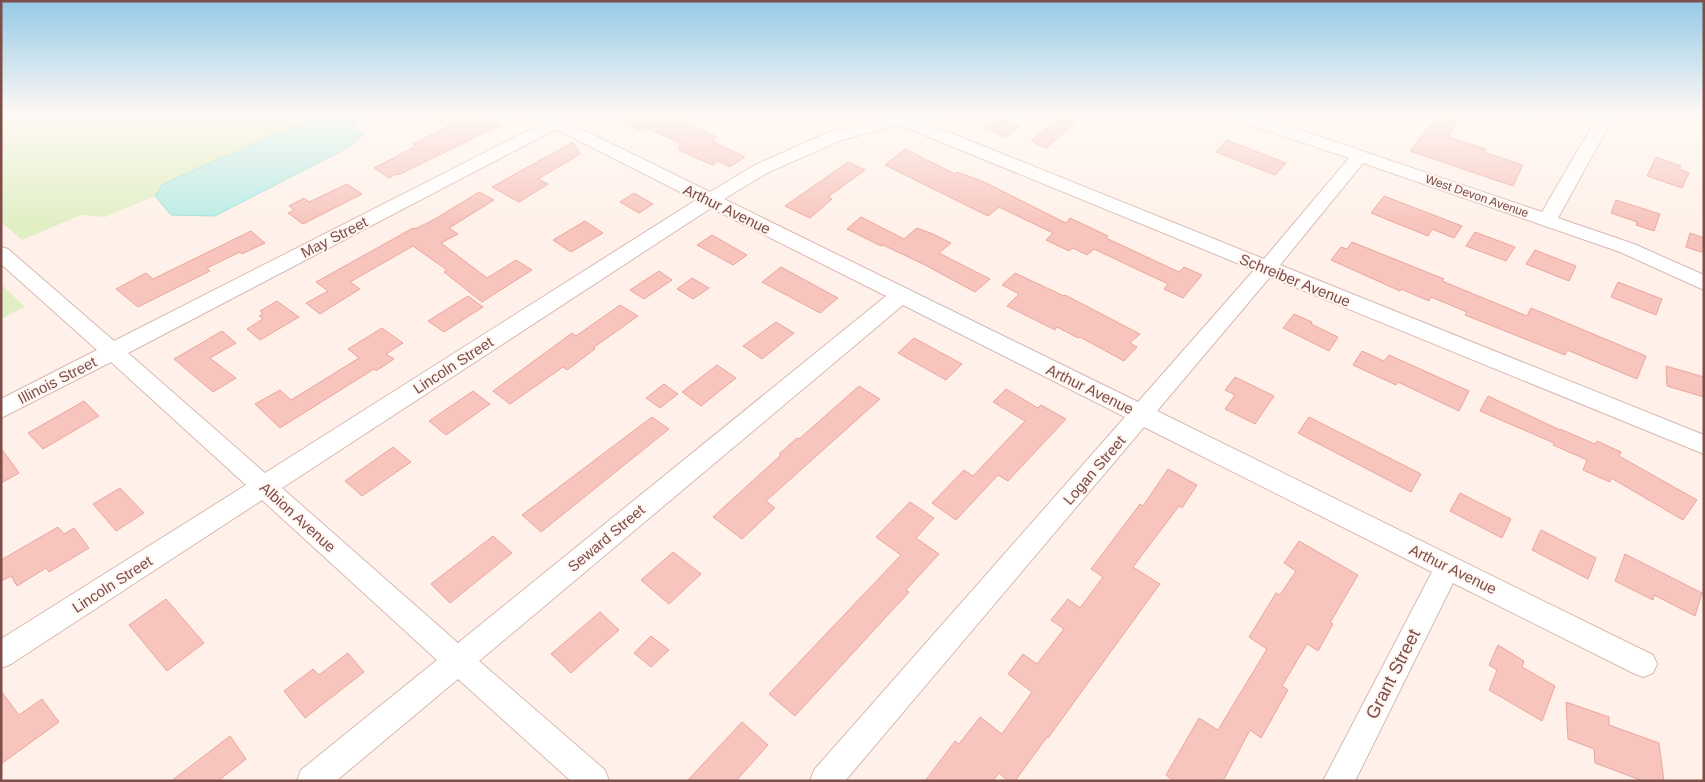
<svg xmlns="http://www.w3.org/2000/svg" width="1705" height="782" viewBox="0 0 1705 782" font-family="Arial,sans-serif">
  <rect width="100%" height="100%" fill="#fff1e9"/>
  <path fill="#e1efc5" d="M1 114H321L176 178 162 185 155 196 105 217 81 215 22 240 1 222Z
    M1 284 25 307 1 319Z"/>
  <path fill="#baece5" stroke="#9fdfd7" d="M321 114H351L357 131 364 134 349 147 215 216 171 215 155 196 162 185 176 178Z"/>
  <path fill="#f7c5bd" stroke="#eca59c" d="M423 114H480L501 125 398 175 396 174 389 178 374 168 416 146 413 144 446 127Z
    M606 114H669L717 137 712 141 745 157 730 167 718 161 712 165 679 150 681 148 678 147 682 144 647 128 642 131Z
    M1064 114H1085L1046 148 1031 141Z
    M1439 114H1462L1448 137 1486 149 1484 152 1523 165 1513 186 1410 151Z
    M996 117 1020 127 1006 137 982 127Z
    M1227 140 1286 163 1275 175 1216 152Z
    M573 142 580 154 538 179 548 184 519 202 492 187Z
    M905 149 955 174 957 172 982 181 1066 223 1070 218 1108 236 1106 238 1179 272 1184 267 1202 275 1183 298 1164 289 1168 284 1094 249 1087 255 1073 248 1069 251 1046 240 1053 233 999 207 988 216 885 165Z
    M1656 157 1681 166 1679 169 1689 173 1682 188 1647 176Z
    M848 162 865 170 828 197 832 199 810 218 785 206Z
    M347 184 362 194 303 224 288 213 294 210 289 206 304 198 309 202Z
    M479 192 494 200 449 228 458 234 441 243 487 278 516 260 532 270 482 302 444 272 447 270 413 246 350 282 360 289 320 314 306 303 328 291 316 282 413 228 415 229 435 219Z
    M634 193 653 204 639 213 620 202Z
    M1384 196 1415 208 1462 226 1454 238 1432 229 1428 236 1371 213Z
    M1616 200 1660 214 1654 231 1636 225 1637 222 1611 213Z
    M861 217 904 239 917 228 933 234 951 243 939 253 990 279 975 292 925 265 883 245 881 246 847 229Z
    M585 221 603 233 571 252 553 240Z
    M251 231 265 243 242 254 240 252 207 268 210 271 138 307 116 289 146 273 153 279Z
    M1475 232 1515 247 1506 261 1466 246Z
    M1690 233 1704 238V253L1686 247Z
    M712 235 747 255 733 265 697 245Z
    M1352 242 1444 279 1442 281 1527 316 1531 308 1646 356 1637 379 1567 350 1565 355 1465 315 1467 312 1431 297 1429 301 1401 289 1400 291 1331 260 1341 247 1347 249Z
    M1535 250 1576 266 1569 281 1526 264Z
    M781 267 838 298 820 313 762 282Z
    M659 271 672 280 644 299 630 290Z
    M1015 273 1064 296 1065 295 1140 334 1130 343 1137 347 1124 361 1080 337 1078 338 1057 327 1055 330 1007 306 1019 294 1002 285Z
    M692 278 709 288 693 299 677 289Z
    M1618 282 1662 299 1656 315 1611 297Z
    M468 296 483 307 444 332 428 321Z
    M277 301 299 317 260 340 247 329 263 319 259 316 263 314 260 311Z
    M620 305 638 316 593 348 595 349 567 370 563 367 510 404 493 391 572 333 576 336Z
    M1294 314 1312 322 1311 324 1338 337 1329 351 1283 328Z
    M776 322 794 333 762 359 743 346Z
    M382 328 403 343 386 354 394 359 376 371 374 369 280 428 255 404 280 390 291 400 359 358 348 349Z
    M222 331 236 343 210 358 236 378 213 392 174 359Z
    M914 338 962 364 946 380 898 353Z
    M1362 351 1384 361 1389 355 1469 391 1459 411 1398 382 1396 385 1353 365Z
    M717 365 736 378 701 406 682 392Z
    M1666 366 1704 377V397L1667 386Z
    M1235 377 1274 396 1255 424 1225 409 1235 395 1225 390Z
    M664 384 678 394 660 408 646 398Z
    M859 386 880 399 766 501 775 508 742 539 713 517 781 455 779 454 797 438 799 439Z
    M1006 389 1038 408 1041 405 1066 419 1008 481 998 475 956 520 932 503 964 470 973 476 1025 421 993 402Z
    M473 391 490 404 446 435 429 421Z
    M1488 396 1560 430V429L1595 444 1597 441 1621 452 1619 456 1697 500 1683 520 1611 478 1610 482 1583 470 1587 460 1553 445 1554 443 1480 411Z
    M84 401 99 416 43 449 28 433Z
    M652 417 669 429 541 532 522 515Z
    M1309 417 1421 474 1411 492 1298 433Z
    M393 447 411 462 362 496 345 481Z
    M1 448 19 473 1 483Z
    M1168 469 1197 485 1182 508 1179 506 1133 567 1160 584 1048 738 1047 737 1015 781H1008L999 773 993 781H925L955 741 959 744 980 717 1002 734 1032 692 1008 674 1023 654 1037 664 1064 629 1051 620 1068 599 1080 608 1103 577 1091 569 1140 504 1143 506Z
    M120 488 144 513 116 531 93 504Z
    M1460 493 1511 519 1502 538 1450 511Z
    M910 502 934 518 916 538 939 554 906 590 909 592 795 716 769 694 901 555 876 537Z
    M58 527 64 534 74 528 89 548 49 572 46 568 17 586 11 576 1 581V560Z
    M1541 530 1596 558 1588 579 1532 550Z
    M493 536 512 553 450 603 431 584Z
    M1299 541 1358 575 1330 623 1333 624 1318 651 1307 644 1282 686 1288 690 1261 738 1250 730 1223 781H1174L1166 775 1199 718 1218 730 1267 649 1249 637 1276 593 1280 595 1296 571 1284 563Z
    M673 552 701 574 669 604 641 580Z
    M1625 554 1702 593 1695 616 1654 595 1653 600 1615 581Z
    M166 599 204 643 167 671 129 625Z
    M600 612 619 630 571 673 551 654Z
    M651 636 669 650 651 667 634 653Z
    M1498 645 1524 661 1522 667 1555 686 1542 721 1489 690 1497 670 1489 665Z
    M348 653 364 672 305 718 284 691 313 669 319 675Z
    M1 691 19 715 42 699 59 722 1 764Z
    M1566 702 1609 717V725L1659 743 1664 781H1643L1595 763 1594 749 1568 739Z
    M742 722 768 745 736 781H687Z
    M230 736 246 759 218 781H171Z"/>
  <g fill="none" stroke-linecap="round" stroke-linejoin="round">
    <defs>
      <path id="street" d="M530 114H551L710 192 755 165 829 132 889 118 892 114H932L930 118 918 120 1264 259 1349 158 1230 118 1228 114H1253L1542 212 1599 114H1615L1558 218 1634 244 1704 275V290L1620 252 1363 163 1280 265 1704 435V454L1270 277 1157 411 1653 655 1657 664 1653 673 1643 677 1633 673 1453 583 1355 781H1323L1432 572 1144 427 845 781H810L814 770 1125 417 903 305 479 661 605 770 609 781H571L458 679 336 781H297L301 770 437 660 262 500 11 664 1 668V639L246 485 111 362 1 418V399L97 350 1 264V247L8 249 114 341 543 123ZM900 125 1254 270 1138 402 724 199 767 173 841 140ZM556 129 696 200 265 473 128 353ZM711 208 886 296 458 643 282 488Z"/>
    </defs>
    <use href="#street" stroke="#d7b9b1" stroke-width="2"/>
    <use href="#street" fill="#fff" fill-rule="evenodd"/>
  </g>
  <linearGradient id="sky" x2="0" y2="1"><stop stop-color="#95cae7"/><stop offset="0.51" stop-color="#fff9f5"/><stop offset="1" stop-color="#fff9f5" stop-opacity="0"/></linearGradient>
  <rect width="1705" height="224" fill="url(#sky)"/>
  <g text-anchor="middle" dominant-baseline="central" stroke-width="4" stroke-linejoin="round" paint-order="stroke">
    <g font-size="12" fill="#7d4d48" stroke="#fff6f2">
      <text transform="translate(1477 196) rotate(19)">West Devon Avenue</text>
    </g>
    <g font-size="15" fill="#7d4d48" stroke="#fff6f2">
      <text transform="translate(727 209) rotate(26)">Arthur Avenue</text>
      <text transform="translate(334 237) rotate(-27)">May Street</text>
      <text transform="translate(1295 280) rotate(22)">Schreiber Avenue</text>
      <text transform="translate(453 365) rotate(-33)">Lincoln Street</text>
      <text transform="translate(57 380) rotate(-27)">Illinois Street</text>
      <text transform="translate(1090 389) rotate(26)">Arthur Avenue</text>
      <text transform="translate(1094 470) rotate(-49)">Logan Street</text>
      <text transform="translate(298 517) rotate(42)">Albion Avenue</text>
      <text transform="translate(606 538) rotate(-40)">Seward Street</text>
      <text transform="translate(1453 569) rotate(26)">Arthur Avenue</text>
      <text transform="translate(112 584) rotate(-33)">Lincoln Street</text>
    </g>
    <g font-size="18" fill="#7d4d48" stroke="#fff6f2">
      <text transform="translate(1393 674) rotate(-63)">Grant Street</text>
    </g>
  </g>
  <rect width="1705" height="782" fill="none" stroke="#7d4d48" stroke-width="5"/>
</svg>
